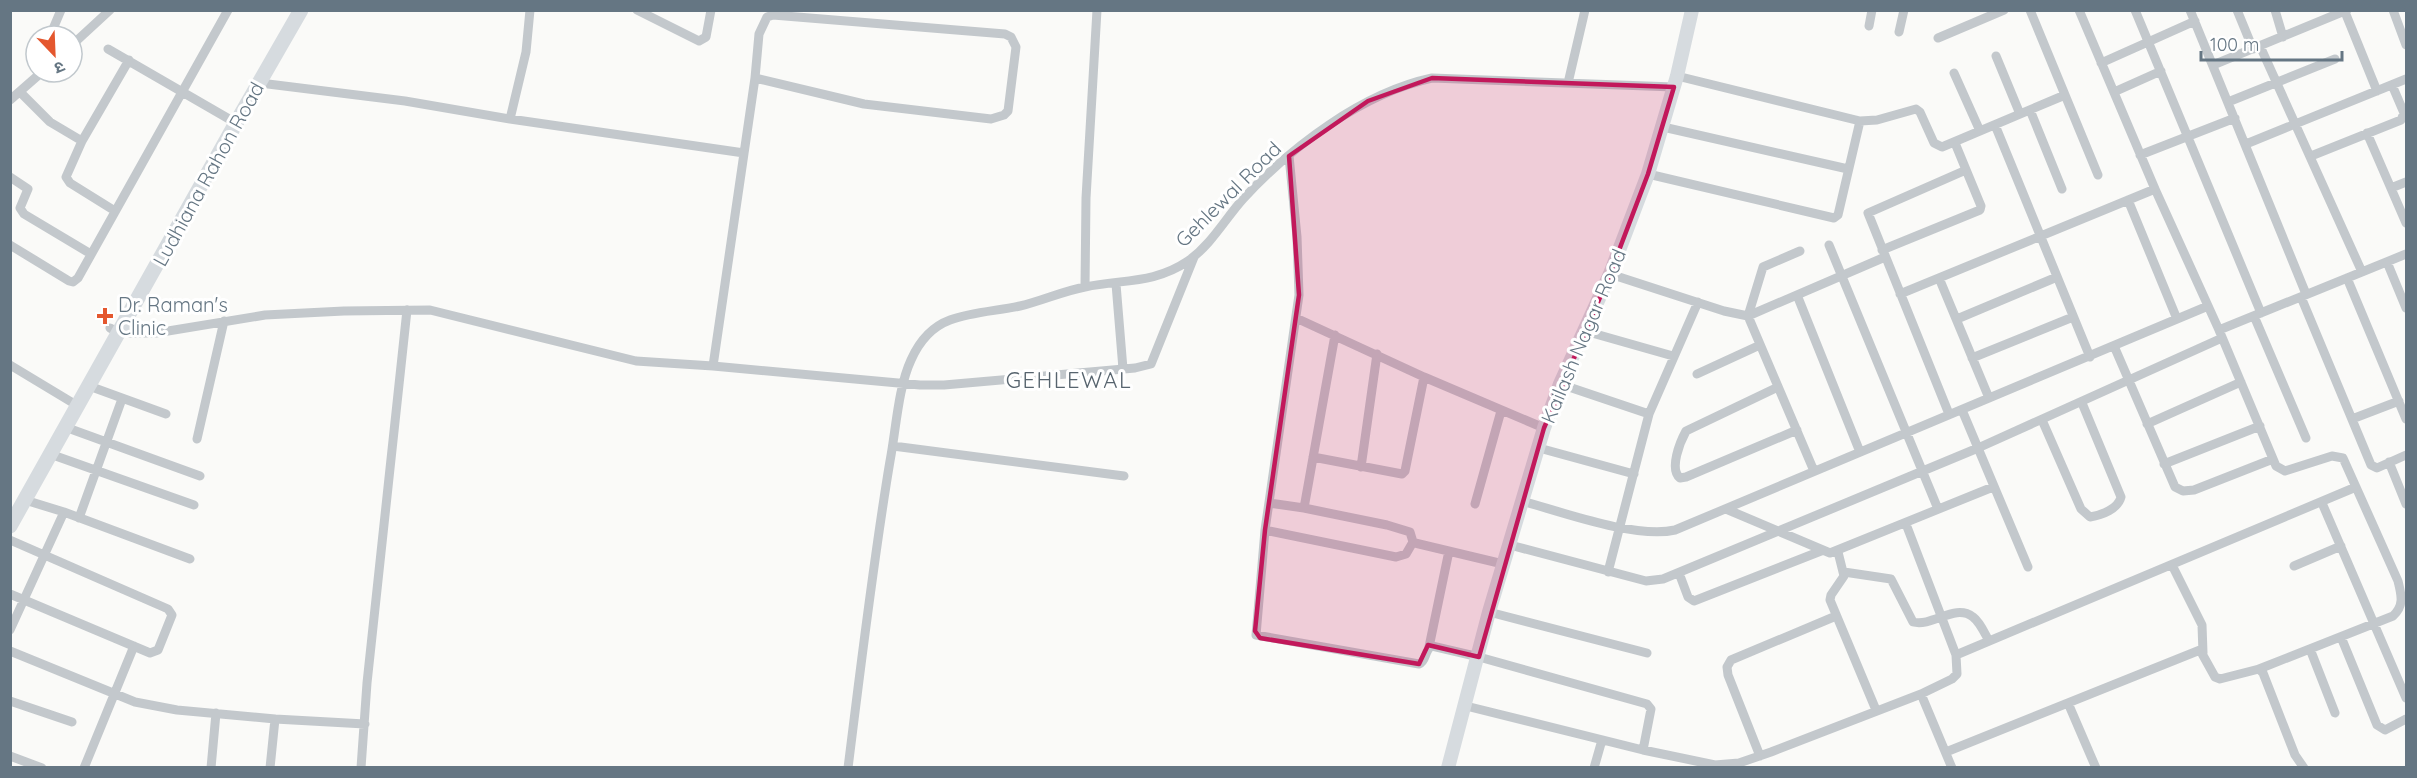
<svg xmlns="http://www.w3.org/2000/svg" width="2417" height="778" viewBox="0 0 2417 778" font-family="Quicksand,'Noto Sans Devanagari',sans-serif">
  <rect width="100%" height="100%" fill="#fafaf8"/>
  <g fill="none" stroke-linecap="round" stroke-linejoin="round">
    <path stroke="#c3c8cc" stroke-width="9" d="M637 10 699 41 706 37 711 10
      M2030 10 2098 175
      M2079 10 2155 189 2219 330 2276 466 2285 471 2332 456 2343 458 2398 581C2401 594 2405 605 2393 616L2259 669
      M2135 10 2261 313
      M2190 10 2306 294
      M2237 10 2253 49
      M2275 10 2283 37
      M2393 10 2406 45
      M2345 12 2377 91
      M1869 26 1872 10
      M1899 32 1904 10
      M50 36 61 10
      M1938 38 2004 10
      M72 45 110 10
      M2260 46 2362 272
      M108 49 236 123
      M1996 56 2020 114
      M2101 63 2195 21
      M2213 65 2347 10
      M1954 73 1980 131
      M1677 76 1860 121 1877 120 1916 109 1920 112 1934 143 1942 147 2065 95
      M260 83 405 101 510 119 744 153
      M1568 83 1585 10
      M20 92 50 122 82 141
      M2114 92 2161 71
      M10 100 42 72
      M2228 102 2335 59
      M2030 110 2062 189
      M510 119 526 52 530 10
      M1995 125 2090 357
      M1663 127 1848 169
      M2367 133 2406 223
      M2246 144 2406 79
      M2140 155 2235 118
      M1289 156 1297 237 1299 295 1265 530 1256 635 1419 664C1427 661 1424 650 1432 646L1479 657 1647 704 1651 709 1643 750
      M2311 156 2401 120 2404 113 2392 85
      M1648 174 1834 218 1838 215 1860 121
      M10 177 28 189 20 208 24 214 91 254
      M2391 188 2406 182
      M2128 200 2177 319
      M115 211 70 183 66 177 82 141 129 60
      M10 245 69 281 73 282 78 278 228 10
      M1829 245 1938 509
      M1882 250 1980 210 1981 206 1955 143
      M1800 251 1763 267 1748 316 1814 471
      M2387 262 2406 308
      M1610 274 1724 311 1748 316 1885 257
      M1939 278 1989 398
      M2347 278 2406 419
      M1116 284 1123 369
      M1085 287 1086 198 1097 10
      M1900 294 2155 189
      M1797 295 1860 452
      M2301 297 2371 465 2377 468 2406 455
      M2254 316 2306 438
      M1296 318 1424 377 1544 428
      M1957 319 2057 277
      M110 328 119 333H156L265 315 344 311 430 310 636 361 713 366 920 385H944L1135 368 1151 364 1194 257
      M2219 330 2406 254
      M1585 331 1673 356
      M2114 346 2175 487 2183 491 2194 490 2273 459
      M1972 358 2073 317
      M10 365 78 406
      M713 366 755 78 864 104 991 119 1004 115 1008 111 1016 47 1011 37 1005 34 773 15 767 17 759 34 755 78
      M1697 374 1760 345
      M1560 384 1649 414
      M89 386 166 414
      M1778 387 1686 431C1680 442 1669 469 1680 478L1686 477 1797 430
      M1962 410 2028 567
      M1949 414 1868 213 1966 170
      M2352 419 2399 401
      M2042 420 2081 509 2090 517C2102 515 2118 509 2121 497L2082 403
      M2147 424 2241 382
      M65 427 200 476
      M197 439 224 321
      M893 446 1124 476
      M1539 448 1634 474
      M50 454 194 505
      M1313 457 1402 474 1405 471 1424 377
      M2389 462 2406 504
      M2164 464 2260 426
      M1361 467 1377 354
      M25 500 64 512 190 559
      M1522 501C1562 512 1636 539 1675 530L2208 306
      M1269 503 1304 508 1387 525 1410 532 1413 542 1415 543 1503 564
      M2322 503 2406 698
      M1475 504 1501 411
      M1304 508 1335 335
      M1726 509 1830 553 1993 487
      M79 518 122 399
      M1265 530 1396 557 1406 554 1413 542
      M10 540 168 609 172 615 158 650 150 653 10 594
      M1510 545 1646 581 1663 579 1978 448 2222 338
      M1838 552 1844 576 1831 595 1830 600 1876 710
      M2172 565 2202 625 2203 653
      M2294 566 2341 546
      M1608 572 1649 414 1698 302
      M1844 572 1891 579 1913 622C1933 627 1955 603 1973 617 1980 622 1985 634 1989 641
      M1679 573 1688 597 1694 601 1821 551
      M1489 612 1647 653
      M10 630 64 512
      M2341 637 2377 725 2385 730 2406 719
      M1429 647 1449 551
      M2310 649 2335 713
      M10 651 135 702 177 710 275 719
      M1956 655 2356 487
      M1921 694 1952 768
      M10 701 72 722
      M2068 703 2096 768
      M1466 706 1643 750 1715 765 1739 763 1771 752 1921 694 1952 679 1957 674 1956 655 1906 524
      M1946 752 2200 650 2215 677 2220 679 2259 669 2263 673 2295 755 2304 768
      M10 756 42 768
      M1760 756 1728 675 1727 667 1731 660 1836 616
      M84 768 134 646
      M211 768 216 713
      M270 768 275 719 365 724
      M361 768 367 683 407 310
      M848 768C861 665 873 562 890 461 896 430 898 388 911 360 919 342 931 327 950 320 972 312 997 311 1020 306 1042 301 1063 291 1085 287 1123 279 1154 284 1188 261 1211 245 1225 219 1243 199 1291 147 1362 93 1432 78L1674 87
      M1594 768 1602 740"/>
    <path stroke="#d6dbdf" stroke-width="14" d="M1448 768 1489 612 1544 428 1560 384 1610 274 1648 174 1677 76 1692 10"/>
    <path stroke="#d6dbdf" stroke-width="15" d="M10 526 236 123 301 10"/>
  </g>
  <path fill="#c2185b" fill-opacity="0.2" stroke="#c2185b" stroke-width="4.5" stroke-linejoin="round" d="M1432 78 1674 87 1648 174 1610 274 1544 428 1479 657 1428 645 1419 664 1260 638 1255 631 1265 530 1299 295 1289 156 1368 101Z"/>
  <path fill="#e4572e" stroke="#fff" stroke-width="2" d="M102 307h6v6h6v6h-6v6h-6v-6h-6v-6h6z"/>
  <g text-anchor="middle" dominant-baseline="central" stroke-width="6" stroke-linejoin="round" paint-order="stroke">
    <g font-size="20" fill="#657683" stroke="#fff">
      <text transform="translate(208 174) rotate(-61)">Ludhiana Rahon Road</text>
      <text transform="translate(1228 194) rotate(-45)">Gehlewal Road</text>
      <text transform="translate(1583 336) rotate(-67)">Kailash Nagar Road</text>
    </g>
    <g font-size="20" fill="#657683" stroke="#fff" text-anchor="start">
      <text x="118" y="304">Dr. Raman's<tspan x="118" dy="23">Clinic</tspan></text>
    </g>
    <g font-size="22" letter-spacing="1.5" fill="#57646e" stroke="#fff">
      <text x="1069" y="380">GEHLEWAL</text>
    </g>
  </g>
  <rect width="2417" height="778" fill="none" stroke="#657683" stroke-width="24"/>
  <g transform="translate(54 54) rotate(157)"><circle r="28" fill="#ffffff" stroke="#c1c8cd" stroke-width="1.5"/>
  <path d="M0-4.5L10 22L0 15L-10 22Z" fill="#e4572e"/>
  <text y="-9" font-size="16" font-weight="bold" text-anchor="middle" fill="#657683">उ</text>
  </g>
  <path d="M2201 51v9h141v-9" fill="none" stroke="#657683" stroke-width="3"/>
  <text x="2210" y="51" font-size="18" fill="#657683" stroke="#ffffff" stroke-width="4.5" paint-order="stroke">100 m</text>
</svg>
